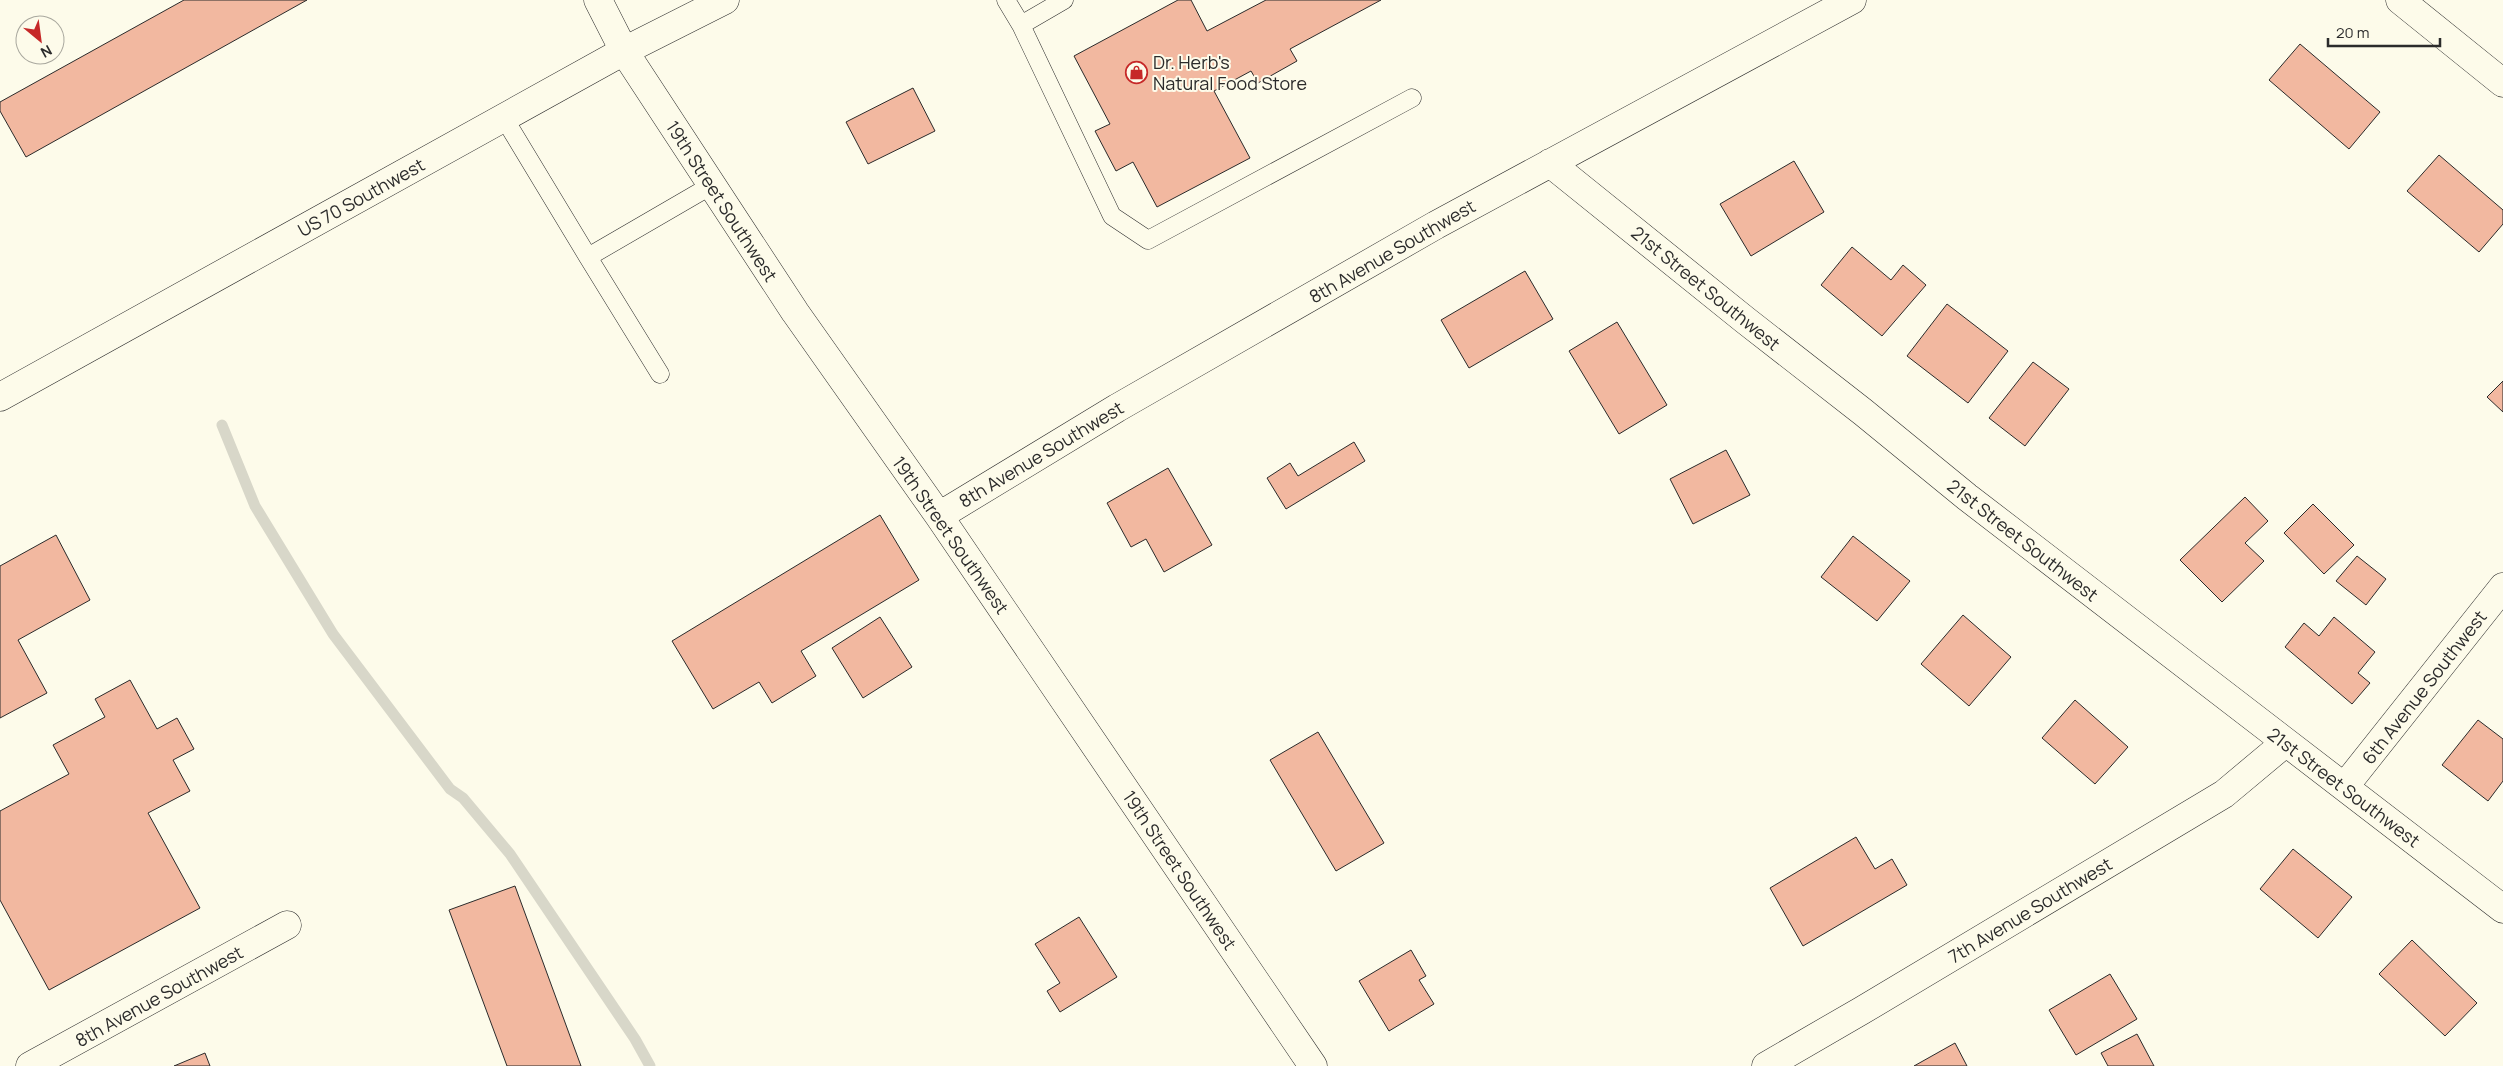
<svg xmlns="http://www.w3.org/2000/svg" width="2503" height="1066" viewBox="0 0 2503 1066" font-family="Manrope,sans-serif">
  <rect width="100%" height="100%" fill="#fdfbea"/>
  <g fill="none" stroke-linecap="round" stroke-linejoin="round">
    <path stroke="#d8d7c9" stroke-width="11" d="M222 425 255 506 333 634 450 789 463 798 510 854 635 1039 650 1066"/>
  </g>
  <path fill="#f2b8a0" stroke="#2b2b2b" d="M184 0H307L26 157 0 111V102Z
    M1178 0H1191L1207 31 1266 0H1381L1290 49 1297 61 1258 83 1251 71 1214 91 1250 158 1157 207 1133 162 1116 171 1095 131 1110 124 1074 56Z
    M2300 44 2380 112 2349 149 2269 80Z
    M913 88 935 131 868 164 846 122Z
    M2439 155 2503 210V224L2479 252 2407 191Z
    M1794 161 1824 212 1751 256 1720 204Z
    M1852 247 1891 280 1903 265 1926 285 1882 336 1821 285Z
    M1525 271 1553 319 1469 368 1441 320Z
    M1947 304 2008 351 1968 403 1907 356Z
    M1617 322 1667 405 1619 434 1569 351Z
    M2033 362 2069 389 2025 446 1989 418Z
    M2503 381V412L2487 397Z
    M1354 442 1365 461 1286 509 1267 478 1290 463 1298 476Z
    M1726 450 1750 495 1693 524 1670 479Z
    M1168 468 1212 545 1164 572 1146 539 1131 547 1107 503Z
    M2245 497 2268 521 2245 543 2264 561 2222 602 2180 560Z
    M2313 504 2354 545 2324 574 2284 533Z
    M880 515 919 580 801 651 816 676 772 703 759 682 713 709 672 641Z
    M56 535 90 600 18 640 47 693 0 718V566Z
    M1853 536 1910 581 1877 621 1821 577Z
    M2357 556 2386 579 2366 605 2336 581Z
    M1963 615 2011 657 1969 706 1921 664Z
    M880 617 912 667 863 698 832 648Z
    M2334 617 2375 652 2358 673 2370 683 2352 704 2285 647 2304 623 2319 636Z
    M130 680 157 729 177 718 194 749 173 760 190 791 148 813 200 908 49 990 0 900V811L69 774 53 745 105 717 95 699Z
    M2075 700 2128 747 2095 784 2042 738Z
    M2478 720 2503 739V781L2488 801 2442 765Z
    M1318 732 1384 843 1336 871 1270 760Z
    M1856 837 1875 869 1892 859 1907 885 1803 946 1770 888Z
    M2293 849 2352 897 2318 938 2260 889Z
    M515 886 581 1066H507L449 910Z
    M1079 917 1117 977 1060 1012 1047 991 1060 983 1035 944Z
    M2412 940 2477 1003 2445 1036 2379 974Z
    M1411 950 1426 976 1419 980 1434 1004 1389 1031 1359 981Z
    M2110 974 2137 1019 2076 1055 2049 1010Z
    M2137 1034 2154 1066H2108L2101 1053Z
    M1955 1043 1967 1066H1914Z
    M205 1053 210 1066H174Z"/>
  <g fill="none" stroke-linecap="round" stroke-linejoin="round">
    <defs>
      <path id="lane" d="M1006 0 1021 25 1064 0
        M1021 25 1112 216 1148 240 1412 98
        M504 118 588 257 712 185
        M588 257 660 374"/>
      <path id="street" d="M2400 0 2503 83
        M624 51 795 312 939 516 1313 1066
        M1550 163 1745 320 1863 412 1967 497 2503 909
        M939 516 1117 408 1436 225 1852 0
        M2345 786 2503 587
        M30 1066 287 925
        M1766 1066 1861 1011 2224 794 2285 743"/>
      <path id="secondary" d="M598 0 624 51"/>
      <path id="primary" d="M0 397 624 51 725 0"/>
    </defs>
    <use href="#lane" stroke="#2b2b2b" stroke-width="19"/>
    <use href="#street" stroke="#2b2b2b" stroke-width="29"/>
    <use href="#secondary" stroke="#2b2b2b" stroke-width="29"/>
    <use href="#primary" stroke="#2b2b2b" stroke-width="29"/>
    <use href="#lane" stroke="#fdfbea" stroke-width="18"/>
    <use href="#street" stroke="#fdfbea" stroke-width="28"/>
    <use href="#secondary" stroke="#fdfbea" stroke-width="28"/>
    <use href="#primary" stroke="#fdfbea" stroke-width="28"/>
  </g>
  <defs>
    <symbol id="shop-ring" viewBox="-11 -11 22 22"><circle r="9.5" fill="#fdfbea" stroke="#c62828" stroke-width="1.5"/><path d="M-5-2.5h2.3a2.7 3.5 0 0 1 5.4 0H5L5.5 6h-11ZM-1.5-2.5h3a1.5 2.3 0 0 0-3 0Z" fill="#c62828"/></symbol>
  </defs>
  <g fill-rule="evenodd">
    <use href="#shop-ring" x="1124" y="60" width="25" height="25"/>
  </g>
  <g text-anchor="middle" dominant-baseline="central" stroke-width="4" stroke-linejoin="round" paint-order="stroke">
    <g font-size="18" fill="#2b2b2b" stroke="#fdfbea" text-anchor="start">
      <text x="1153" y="62">Dr. Herb's<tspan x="1153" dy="21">Natural Food Store</tspan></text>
    </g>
    <g font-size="18" fill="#2b2b2b" stroke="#fdfbea">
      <text transform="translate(361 197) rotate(-29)">US 70 Southwest</text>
      <text transform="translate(722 201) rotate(57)">19th Street Southwest</text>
      <text transform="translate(1392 251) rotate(-30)">8th Avenue Southwest</text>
      <text transform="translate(1706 288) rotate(39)">21st Street Southwest</text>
      <text transform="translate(1041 454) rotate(-31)">8th Avenue Southwest</text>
      <text transform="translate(951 535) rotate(55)">19th Street Southwest</text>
      <text transform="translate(2023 540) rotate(38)">21st Street Southwest</text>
      <text transform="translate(2424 687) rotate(-52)">6th Avenue Southwest</text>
      <text transform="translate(2344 787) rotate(37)">21st Street Southwest</text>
      <text transform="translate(1180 870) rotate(56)">19th Street Southwest</text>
      <text transform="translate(2030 910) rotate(-31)">7th Avenue Southwest</text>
      <text transform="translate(159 996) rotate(-29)">8th Avenue Southwest</text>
    </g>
  </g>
  <g transform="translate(40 40) rotate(151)"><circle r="24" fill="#fdfbea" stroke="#a9a89e"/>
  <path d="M0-4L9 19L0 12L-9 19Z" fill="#c62828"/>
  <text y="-8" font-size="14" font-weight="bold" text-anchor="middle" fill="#2b2b2b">N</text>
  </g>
  <path d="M2328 38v8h112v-8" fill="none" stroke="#2b2b2b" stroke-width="2.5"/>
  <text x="2336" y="38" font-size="15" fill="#2b2b2b" stroke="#fdfbea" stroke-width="4" paint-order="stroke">20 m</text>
</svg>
